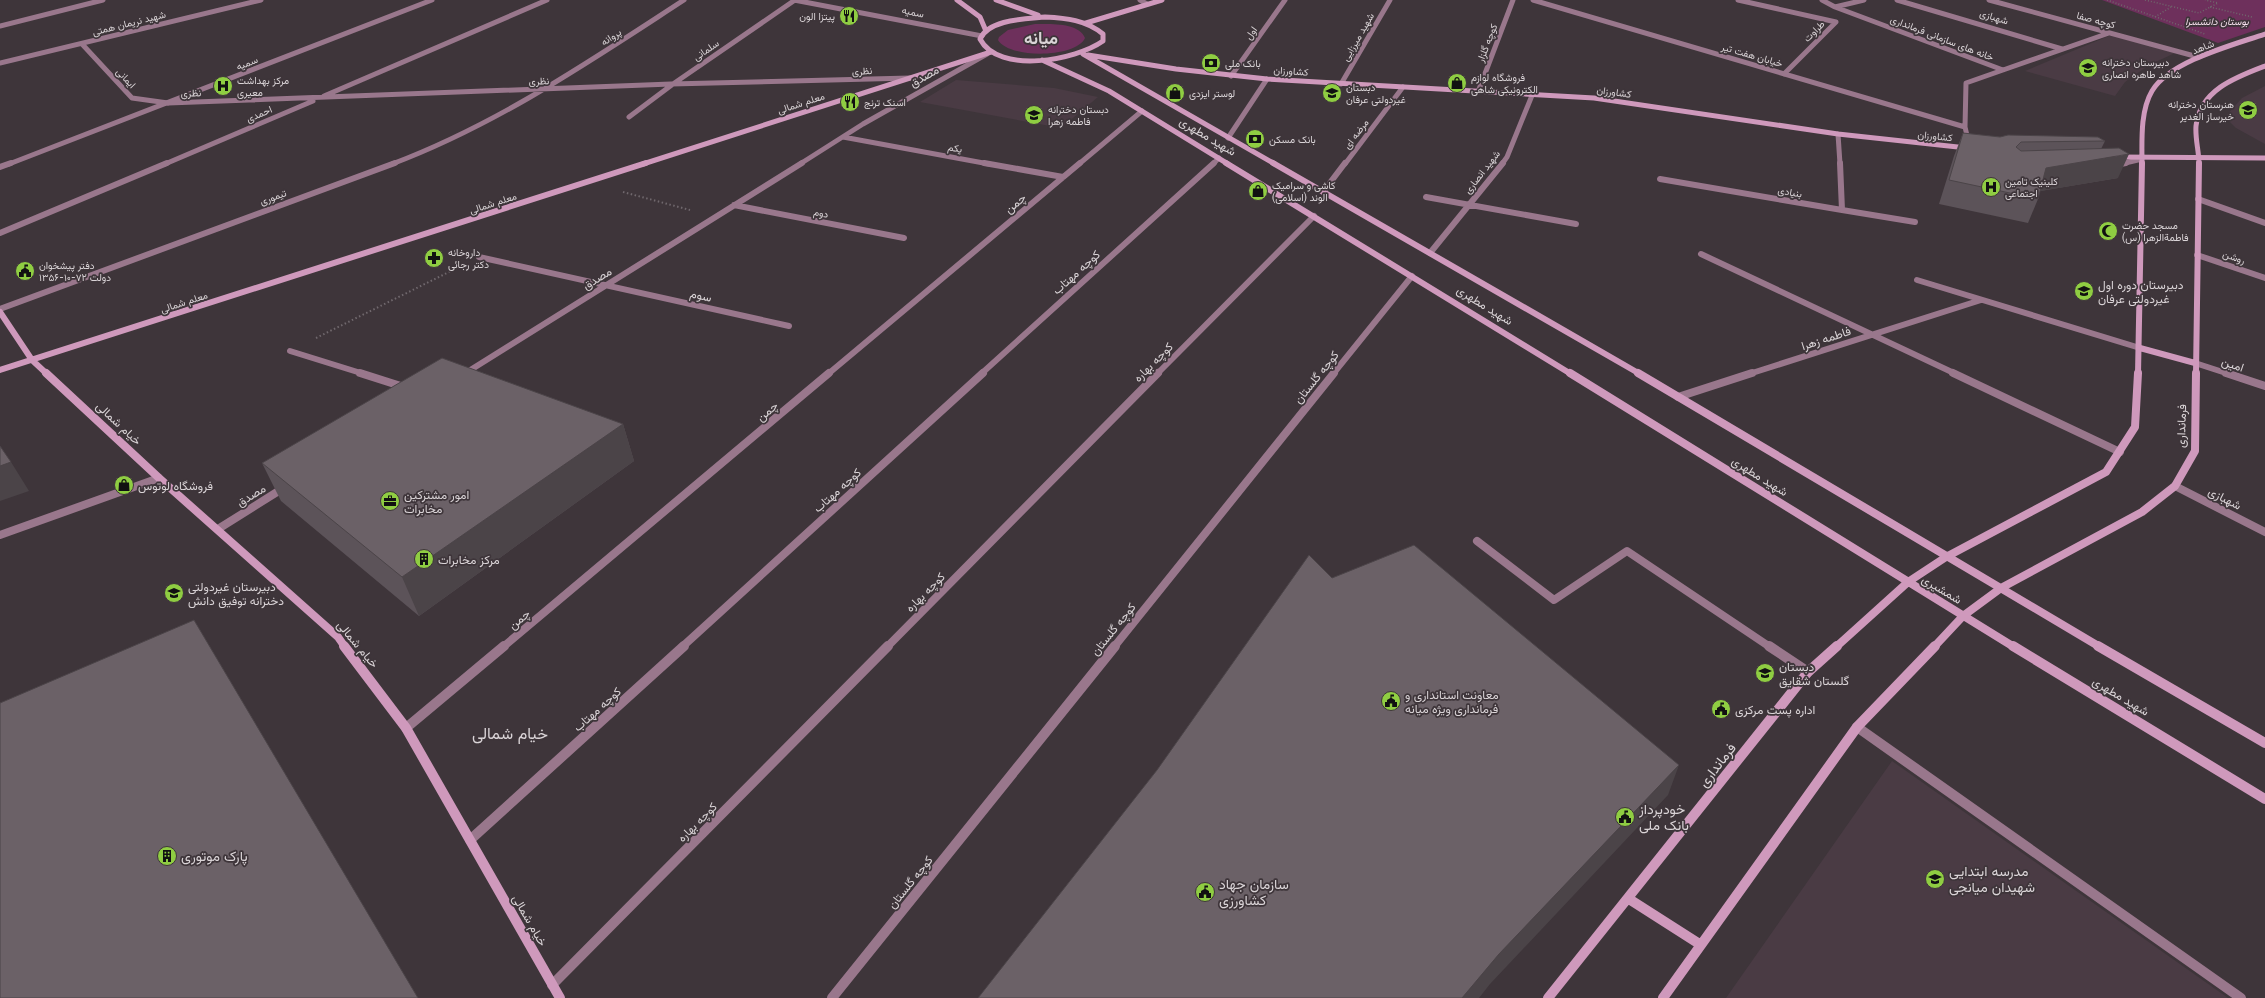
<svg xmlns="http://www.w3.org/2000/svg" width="2265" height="998" viewBox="0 0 2265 998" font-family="'Libre Baskerville',Vazirmatn,serif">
  <rect width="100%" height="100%" fill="#3e353a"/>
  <path fill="#4a3b44" d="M2111 35 2175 53 2149 65 2125 82 2115 96 2025 71Z
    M956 80 1054 88 1098 97 1061 128 920 102Z
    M2265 86V144L2236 128 2225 117 2242 98Z
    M1892 761 2228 998H1726Z"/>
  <path fill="#6e305c" d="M2102 0H2265V27L2218 43Z
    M1035 24C1049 24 1079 22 1085 38 1076 58 1009 59 998 40L999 37 1008 30Z"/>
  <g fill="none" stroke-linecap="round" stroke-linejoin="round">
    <path stroke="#70686d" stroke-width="1.5" stroke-dasharray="1 2" stroke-linecap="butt" d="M2107 0 2205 34
      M2145 0 2199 13 2218 3 2205 0
      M2210 7 2252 17
      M2155 17 2171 7"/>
    <path stroke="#70686d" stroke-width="2" stroke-dasharray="1.5 2.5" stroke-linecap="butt" d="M623 192 690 210
      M316 338 461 266"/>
    <path stroke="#99778c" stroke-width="5" d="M82 44 132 98 168 103
      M1838 134 1840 164
      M1228 138 1267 79
      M2121 164 2142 159"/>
    <path stroke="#99778c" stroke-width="6" d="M2115 165 2126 163
      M1660 179 1842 210 1840 163
      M1842 210 1915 222"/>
    <path stroke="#99778c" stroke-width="8" d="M1477 541 1554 600 1627 551 1770 647"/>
    <path stroke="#99778c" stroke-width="10" d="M1769 646 1808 672
      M1857 727 2241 998"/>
    <path stroke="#99778c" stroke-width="5" d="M794 0 982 36
      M1140 0 1147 4
      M1533 0 1965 127
      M1738 0 1836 22 1784 74
      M1822 0 1835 7 2003 70 1966 83 1965 127 1969 144
      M1897 0 2062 49
      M1989 0 2198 57
      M1835 7 1864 0
      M0 26 103 0
      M0 63 261 0
      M2003 70 2109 33
      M1231 76 1285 0
      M1341 84 1390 0
      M1478 92 1513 0
      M324 96 547 0
      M168 103 671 84 910 78
      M629 117 673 84 795 0
      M843 137 989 164
      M9 164 432 0
      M165 164 313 101
      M392 164C498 124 590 61 684 0
      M800 164 863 124 987 54
      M1079 164 1142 111
      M1213 164 1219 158
      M1345 164 1403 87
      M1502 164 1507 157 1533 93"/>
    <path stroke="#99778c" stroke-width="6" d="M984 163 1063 177
      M0 167 11 163
      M1323 192 1345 163
      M1426 197 1576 224
      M2198 199 2265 223
      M734 205 904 238
      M0 233 167 163
      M1430 253 1503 163
      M1701 254 1956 374
      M2197 255 2265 278
      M479 257 789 326
      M1917 280 2140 348
      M0 309 395 163
      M290 351 364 374
      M2195 363 2229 374
      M464 374 802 163
      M828 374 1080 163
      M981 374 1214 163
      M1157 374 1314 216
      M1333 374 1412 276
      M1749 374 1981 300"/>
    <path stroke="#99778c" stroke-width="8" d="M360 373 407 388
      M1953 373 2120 452
      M2226 373 2265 386
      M463 375 466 373
      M1678 397 1752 373
      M2175 486 2265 532
      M218 529 285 487
      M0 535 159 478
      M503 647 829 373
      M682 647 983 373
      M887 647 1158 373
      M1114 647 1334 373"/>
    <path stroke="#99778c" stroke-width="10" d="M406 728 504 646
      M470 840 684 646
      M552 985 888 646
      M832 998 1115 646"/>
    <path stroke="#cf99bc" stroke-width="5" d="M957 0 980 17 986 31
      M996 0 1038 15
      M1045 17C1066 18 1086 20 1103 34V41C1076 60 999 75 980 39 989 19 1026 19 1045 17Z
      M1086 23 1162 0
      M1083 54 1275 164
      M1088 55 1176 69 1267 79 1594 98 1838 134 1967 148
      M1042 60 1109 91 1228 164
      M2118 157 2265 158
      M643 164 991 52
      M2142 164C2142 142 2140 111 2152 91 2170 61 2233 45 2265 34
      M2199 164C2199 151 2195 139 2196 126 2200 90 2236 77 2265 66"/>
    <path stroke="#cf99bc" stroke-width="6" d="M1226 163 1571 374
      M1273 163 1640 374
      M0 312 32 360 47 374
      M2140 348 2195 363
      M0 370 646 163
      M2138 374 2142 163
      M2196 374 2199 163"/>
    <path stroke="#cf99bc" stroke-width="8" d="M46 373 159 478 338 637 345 647
      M1570 373 2014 647
      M1638 373 2100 647
      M1836 647 1908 582 1946 557 2106 472 2135 427 2138 373
      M1934 647 1963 616 2001 588 2142 512 2175 486 2195 451 2196 373"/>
    <path stroke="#cf99bc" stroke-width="10" d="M344 646 406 728 560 998
      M2013 646 2265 799
      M2098 646 2265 743
      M1629 899 1701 945
      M1548 998 1808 672 1837 646
      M1663 998 1857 727 1935 646"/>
  </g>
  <path fill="#5c5359" d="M1963 133 2000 137 2105 141 2101 149 2118 178 2040 191 2038 199 2028 223 1939 204 1954 156Z
    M623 424 634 461 419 616 281 501 262 463Z"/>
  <path fill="#4b4448" d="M2129 154 2118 178 2035 192 2046 168Z
    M623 424 634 461 419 616 402 577Z
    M11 462 29 491 0 501V466Z
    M1679 765 1668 795 1490 984 1479 998H1462L1499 954Z"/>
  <path fill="#6b6167" stroke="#4b4448" d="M1963 133 2000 137 2008 135 2098 137 2105 141 2021 142 2016 147 2021 151 2119 148 2129 154 2046 168 2038 199 1949 180Z
    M442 358 623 424 402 577 262 463Z
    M0 446 11 462 0 466Z
    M1414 545 1679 765 1499 954 1462 998H978L1157 770 1309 555 1332 578Z
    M194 620 418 998H0V703Z"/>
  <defs>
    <symbol id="restaurant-disc" viewBox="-11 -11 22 22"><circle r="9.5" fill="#8fcd42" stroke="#3e353a"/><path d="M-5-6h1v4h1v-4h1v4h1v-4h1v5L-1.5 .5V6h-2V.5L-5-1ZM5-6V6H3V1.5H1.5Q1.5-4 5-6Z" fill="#111"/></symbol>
    <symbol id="bank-disc" viewBox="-11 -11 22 22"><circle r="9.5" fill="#8fcd42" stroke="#3e353a"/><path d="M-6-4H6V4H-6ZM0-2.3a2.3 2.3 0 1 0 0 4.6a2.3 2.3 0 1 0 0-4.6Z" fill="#111"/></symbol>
    <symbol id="school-disc" viewBox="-11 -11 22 22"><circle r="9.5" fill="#8fcd42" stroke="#3e353a"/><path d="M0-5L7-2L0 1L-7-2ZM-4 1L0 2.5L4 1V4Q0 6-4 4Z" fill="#111"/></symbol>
    <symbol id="shop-disc" viewBox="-11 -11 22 22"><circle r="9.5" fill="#8fcd42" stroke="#3e353a"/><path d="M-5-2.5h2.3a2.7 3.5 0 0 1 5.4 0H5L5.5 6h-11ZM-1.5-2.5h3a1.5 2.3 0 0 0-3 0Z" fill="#111"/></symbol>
    <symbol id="hospital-disc" viewBox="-11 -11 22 22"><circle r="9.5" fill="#8fcd42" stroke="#3e353a"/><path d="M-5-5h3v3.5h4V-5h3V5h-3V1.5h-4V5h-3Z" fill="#111"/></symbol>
    <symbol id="mosque-disc" viewBox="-11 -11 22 22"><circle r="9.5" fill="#8fcd42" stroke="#3e353a"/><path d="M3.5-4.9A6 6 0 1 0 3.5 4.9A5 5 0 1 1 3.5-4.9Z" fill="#111"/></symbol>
    <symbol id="pharmacy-disc" viewBox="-11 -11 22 22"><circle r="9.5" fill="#8fcd42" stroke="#3e353a"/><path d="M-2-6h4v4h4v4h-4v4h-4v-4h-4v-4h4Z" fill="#111"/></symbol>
    <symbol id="civic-disc" viewBox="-11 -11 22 22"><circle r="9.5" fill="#8fcd42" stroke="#3e353a"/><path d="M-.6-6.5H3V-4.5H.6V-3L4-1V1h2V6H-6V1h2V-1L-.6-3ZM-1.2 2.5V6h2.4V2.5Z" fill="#111"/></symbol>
    <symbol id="office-disc" viewBox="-11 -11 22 22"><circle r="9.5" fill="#8fcd42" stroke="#3e353a"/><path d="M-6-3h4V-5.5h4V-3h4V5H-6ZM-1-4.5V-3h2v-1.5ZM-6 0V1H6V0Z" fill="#111"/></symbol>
    <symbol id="building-disc" viewBox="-11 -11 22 22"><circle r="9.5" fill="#8fcd42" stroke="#3e353a"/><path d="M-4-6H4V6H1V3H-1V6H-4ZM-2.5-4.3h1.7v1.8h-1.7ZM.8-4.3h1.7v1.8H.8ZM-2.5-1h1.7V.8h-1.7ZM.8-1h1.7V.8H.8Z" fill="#111"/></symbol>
  </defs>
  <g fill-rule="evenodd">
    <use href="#restaurant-disc" x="838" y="5" width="22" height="22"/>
    <use href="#bank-disc" x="1200" y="52" width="22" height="22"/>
    <use href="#school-disc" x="2077" y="57" width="22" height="22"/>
    <use href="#shop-disc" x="1446" y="72" width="22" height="22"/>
    <use href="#hospital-disc" x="212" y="75" width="22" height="22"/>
    <use href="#shop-disc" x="1164" y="82" width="22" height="22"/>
    <use href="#school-disc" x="1321" y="82" width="22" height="22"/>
    <use href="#restaurant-disc" x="839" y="91" width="22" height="22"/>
    <use href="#school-disc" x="2237" y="99" width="22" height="22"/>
    <use href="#school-disc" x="1023" y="104" width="22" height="22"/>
    <use href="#bank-disc" x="1244" y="128" width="22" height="22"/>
    <use href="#hospital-disc" x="1980" y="176" width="22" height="22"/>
    <use href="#shop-disc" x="1247" y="180" width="22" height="22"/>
    <use href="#mosque-disc" x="2097" y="220" width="22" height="22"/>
    <use href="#pharmacy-disc" x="423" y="247" width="22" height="22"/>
    <use href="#civic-disc" x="14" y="260" width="22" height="22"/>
    <use href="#school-disc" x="2073" y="280" width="22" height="22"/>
    <use href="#shop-disc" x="113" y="474" width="22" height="22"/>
    <use href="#office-disc" x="379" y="490" width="22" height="22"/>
    <use href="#building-disc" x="413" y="548" width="22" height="22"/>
    <use href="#school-disc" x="163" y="582" width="22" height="22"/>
    <use href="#school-disc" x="1754" y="662" width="22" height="22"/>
    <use href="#civic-disc" x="1380" y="690" width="22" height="22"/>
    <use href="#civic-disc" x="1710" y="698" width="22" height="22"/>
    <use href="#civic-disc" x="1614" y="806" width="22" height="22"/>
    <use href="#building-disc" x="156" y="845" width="22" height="22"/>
    <use href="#school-disc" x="1924" y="868" width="22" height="22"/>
    <use href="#civic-disc" x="1194" y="881" width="22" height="22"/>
  </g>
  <g text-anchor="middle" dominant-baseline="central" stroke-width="3.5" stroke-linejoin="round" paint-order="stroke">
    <g font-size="10" fill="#dad4d7" stroke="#3e353a">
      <text transform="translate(913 12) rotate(12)">سمیه</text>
      <text transform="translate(1994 17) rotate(17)">شهبازی</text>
      <text transform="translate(2096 20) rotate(15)">کوچه صفا</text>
      <text transform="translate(129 23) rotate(-14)">شهید نریمان همتی</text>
      <text transform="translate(1814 31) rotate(-45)">طراوت</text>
      <text transform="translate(1251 33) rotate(-55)">اول</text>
      <text transform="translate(611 37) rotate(-33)">پروانه</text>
      <text transform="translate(1358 37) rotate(-60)">شهید میرزایی</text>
      <text transform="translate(1942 38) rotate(21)">خانه های سازمانی فرمانداری</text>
      <text transform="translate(1487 43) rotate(-69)">کوچه گلزار</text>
      <text transform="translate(2203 47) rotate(-22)">شاهد</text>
      <text transform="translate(706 50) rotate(-34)">سلمانی</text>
      <text transform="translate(1752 55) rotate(16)">خیابان هفت تیر</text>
      <text transform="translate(247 63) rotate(-21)">سميه</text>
      <text transform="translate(862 71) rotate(-3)">نظری</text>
      <text transform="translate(1291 71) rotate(4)">کشاورزان</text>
      <text transform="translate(126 78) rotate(47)">ایمانی</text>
      <text transform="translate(539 81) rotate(-2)">نظری</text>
      <text transform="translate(1614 92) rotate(8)">کشاورزان</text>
      <text transform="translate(191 93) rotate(-1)">نظری</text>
      <text transform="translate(801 103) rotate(-18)">معلم شمالی</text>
      <text transform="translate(259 114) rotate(-23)">احمدی</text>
      <text transform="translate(1356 134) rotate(-53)">مرضه ای</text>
      <text transform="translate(1935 136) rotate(6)">کشاورزان</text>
      <text transform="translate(955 148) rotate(10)">یکم</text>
      <text transform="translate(1482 172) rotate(-52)">شهید انصاری</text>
      <text transform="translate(1790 192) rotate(10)">بنیادی</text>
      <text transform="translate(273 197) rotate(-20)">تیموری</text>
      <text transform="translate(493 203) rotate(-18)">معلم شمالی</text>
      <text transform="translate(821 213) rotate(11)">دوم</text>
      <text transform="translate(2234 257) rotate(19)">روشن</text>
      <text transform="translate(184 302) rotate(-18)">معلم شمالی</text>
    </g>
    <g font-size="10" fill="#dad4d7" stroke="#3e353a" text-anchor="start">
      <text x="835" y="16" text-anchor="end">پیتزا الون</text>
      <text x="2102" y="62">دبیرستان دخترانه<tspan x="2102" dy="12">شاهد طاهره انصاری</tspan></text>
      <text x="1225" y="63">بانک ملی</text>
      <text x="1471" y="77">فروشگاه لوازم<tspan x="1471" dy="12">الکترونیکی شاهی</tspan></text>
      <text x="237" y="80">مرکز بهداشت<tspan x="237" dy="12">معیری</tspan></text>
      <text x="1346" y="87">دبستان<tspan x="1346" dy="12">غیردولتی عرفان</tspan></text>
      <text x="1189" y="93">لوستر ایزدی</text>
      <text x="864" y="102">اسنک ترنج</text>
      <text x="2234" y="104" text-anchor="end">هنرستان دخترانه<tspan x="2234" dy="12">خیرساز الغدیر</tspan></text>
      <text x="1048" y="109">دبستان دخترانه<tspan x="1048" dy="12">فاطمه زهرا</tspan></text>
      <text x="1269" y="139">بانک مسکن</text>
      <text x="2005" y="181">کلینیک تامین<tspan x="2005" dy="12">اجتماعی</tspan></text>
      <text x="1272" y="185">کاشی و سرامیک<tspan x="1272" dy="12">الوند (اسلامی)</tspan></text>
      <text x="2122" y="225">مسجد حضرت<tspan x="2122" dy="12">فاطمةالزهرا (س)</tspan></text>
      <text x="448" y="252">داروخانه<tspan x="448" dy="12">دکتر رجائی</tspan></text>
      <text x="39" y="265">دفتر پیشخوان<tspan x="39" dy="12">دولت ۷۲-۱۰-۱۳۵۶</tspan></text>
    </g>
    <g font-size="10" font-style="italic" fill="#f3ddea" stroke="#3e353a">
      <text x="2217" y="21">بوستان دانشسرا</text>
    </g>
    <g font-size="12" fill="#dad4d7" stroke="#3e353a">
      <text transform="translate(924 76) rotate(-30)">مصدق</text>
      <text transform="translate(1208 136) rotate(31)">شهید مطهری</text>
      <text transform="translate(1015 203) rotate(-40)">چمن</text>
      <text transform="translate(1076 272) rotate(-42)">کوچه مهتاب</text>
      <text transform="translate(597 278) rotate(-32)">مصدق</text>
      <text transform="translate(701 295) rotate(13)">سوم</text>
      <text transform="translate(1485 305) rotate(32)">شهید مطهری</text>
      <text transform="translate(1826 338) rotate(-18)">فاطمه زهرا</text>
      <text transform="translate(1153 362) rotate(-45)">کوچه بهاره</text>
      <text transform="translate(2233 364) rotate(19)">امین</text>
      <text transform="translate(1316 377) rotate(-51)">کوچه گلستان</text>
      <text transform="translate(767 411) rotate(-40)">چمن</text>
      <text transform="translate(119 423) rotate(43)">خیام شمالی</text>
      <text transform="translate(2181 426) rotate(-88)">فرمانداری</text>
      <text transform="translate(1760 476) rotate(32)">شهید مطهری</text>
      <text transform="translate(837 490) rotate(-42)">کوچه مهتاب</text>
      <text transform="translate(251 495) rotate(-32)">مصدق</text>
      <text transform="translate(2225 498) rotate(27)">شهبازی</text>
      <text transform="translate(1942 589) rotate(31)">شمشیری</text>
      <text transform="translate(925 592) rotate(-45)">کوچه بهاره</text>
      <text transform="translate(519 619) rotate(-40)">چمن</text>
      <text transform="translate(1113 629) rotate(-51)">کوچه گلستان</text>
      <text transform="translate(358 644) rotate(50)">خیام شمالی</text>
      <text transform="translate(2121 696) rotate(31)">شهید مطهری</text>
      <text transform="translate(597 709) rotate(-42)">کوچه مهتاب</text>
      <text transform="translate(697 822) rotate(-45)">کوچه بهاره</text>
      <text transform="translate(910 882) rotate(-51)">کوچه گلستان</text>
      <text transform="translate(530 920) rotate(60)">خیام شمالی</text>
    </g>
    <g font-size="12" fill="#dad4d7" stroke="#3e353a" text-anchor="start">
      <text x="2098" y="284">دبیرستان دوره اول<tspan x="2098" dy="14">غیردولتی عرفان</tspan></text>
      <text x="138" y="485">فروشگاه لوتوس</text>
      <text x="404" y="494">امور مشترکین<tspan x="404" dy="14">مخابرات</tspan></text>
      <text x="438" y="559">مرکز مخابرات</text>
      <text x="188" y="586">دبیرستان غیردولتی<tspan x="188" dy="14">دخترانه توفیق دانش</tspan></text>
      <text x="1779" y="666">دبستان<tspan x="1779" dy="14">گلستان شقایق</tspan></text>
      <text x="1405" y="694">معاونت استانداری و<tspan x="1405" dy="14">فرمانداری ویژه میانه</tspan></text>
      <text x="1735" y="709">اداره پست مرکزی</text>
    </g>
    <g font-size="14" fill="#dad4d7" stroke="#3e353a">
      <text transform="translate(1717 765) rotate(-52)">فرمانداری</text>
    </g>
    <g font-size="14" fill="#dad4d7" stroke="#3e353a" text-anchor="start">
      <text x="1639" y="809">خودپرداز<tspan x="1639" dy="16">بانک ملی</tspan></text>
      <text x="181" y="856">پارک موتوری</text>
      <text x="1949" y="871">مدرسه ابتدایی<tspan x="1949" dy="16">شهیدان میانجی</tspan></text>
      <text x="1219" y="884">سازمان جهاد<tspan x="1219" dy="16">کشاورزی</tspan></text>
    </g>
    <g font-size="16" fill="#dad4d7" stroke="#3e353a">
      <text x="510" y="733">خیام شمالی</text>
    </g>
    <g font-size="17" font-weight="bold" fill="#dad4d7" stroke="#3e353a">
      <text x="1041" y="38">میانه</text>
    </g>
  </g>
</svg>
